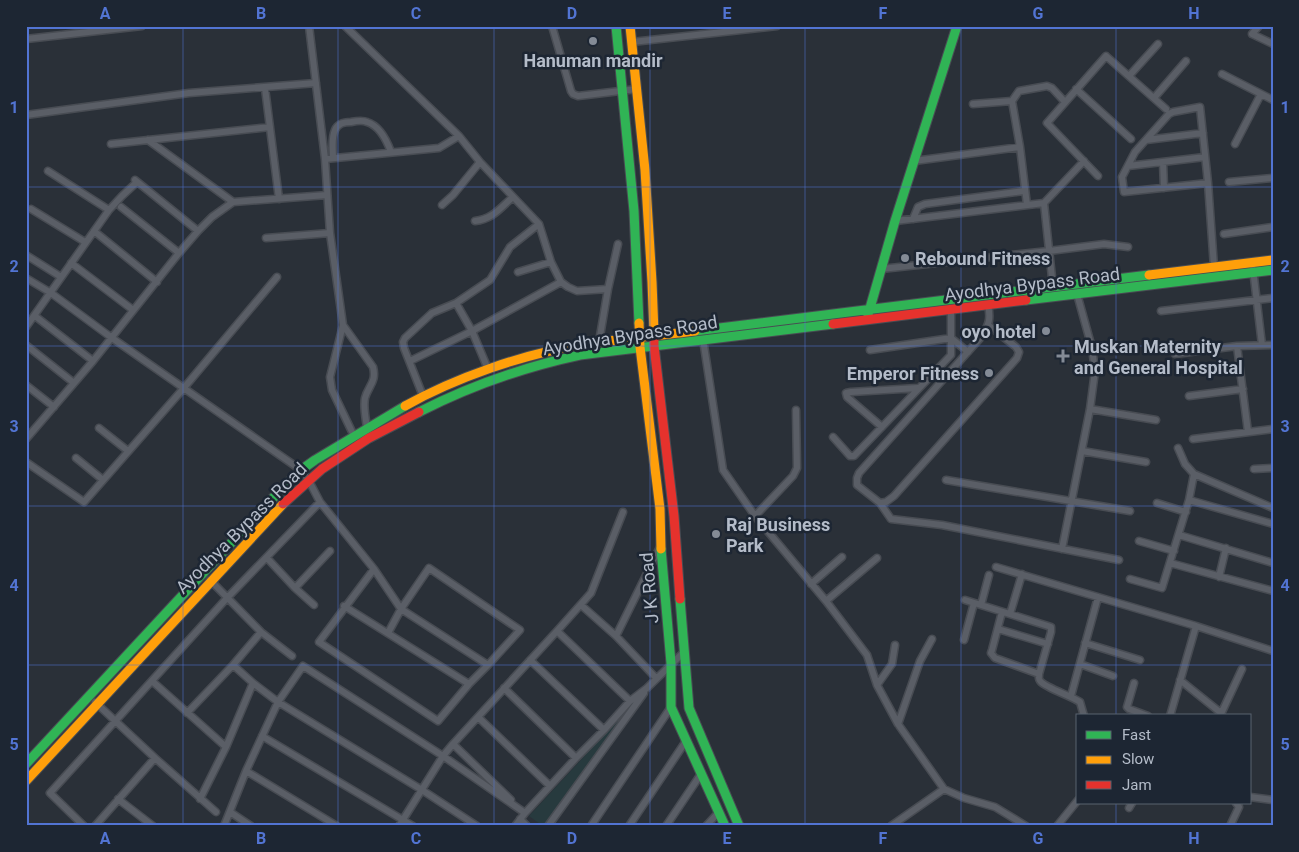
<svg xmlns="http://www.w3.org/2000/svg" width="1299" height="852" viewBox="0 0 1299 852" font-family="Roboto,sans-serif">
  <rect width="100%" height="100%" fill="#2a3038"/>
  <path fill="#273a3e" d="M629 708 543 826 529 816Z"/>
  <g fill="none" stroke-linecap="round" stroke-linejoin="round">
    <defs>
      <path id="street" d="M309 26 325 159 330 233 343 325 330 377 332 390 354 436
        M345 26 459 136 480 162 539 224 551 262 561 282 568 287 577 291 608 289
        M552 26 571 91 573 94 578 96 637 89
        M1259 26 1252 34 1273 44
        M26 39 142 26
        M632 42 777 26
        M1222 74 1273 100
        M1129 76 1158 44
        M265 88 279 199
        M1076 89 1131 139
        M1154 98 1186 61
        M973 104 1012 101
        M26 115 189 93 316 83
        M148 140 233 202
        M1146 140 1203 133
        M111 144 270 127
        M1235 144 1261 94
        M333 158C333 149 331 139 335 130 338 123 344 122 351 122 356 121 363 120 367 122 380 126 387 141 391 152
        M325 159 439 148 459 136
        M914 161 1020 147
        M1163 162 1164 188
        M1128 166 1205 157
        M48 171 109 210
        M1098 176 1047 123 1106 56 1166 109
        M135 180 198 231
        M1229 182 1273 178
        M1208 183 1124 192 1122 177 1135 152 1169 114 1173 112 1200 107 1208 183 1214 267
        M1044 203 1053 287
        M442 205 453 195 480 162
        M1027 205 1020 147 1012 101 1019 91 1047 86 1052 88 1065 102
        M121 207 179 253
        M31 209 85 242
        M913 219 918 207 925 204 1024 191
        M475 221C493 219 500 208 513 197
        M895 221 1044 203 1084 161
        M94 231 157 282
        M1224 234 1273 227
        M266 238 330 233
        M26 255 61 277
        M71 263 133 310
        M881 269 1049 251 1104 244 1128 247
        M1253 269 1262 345
        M518 272 551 262
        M26 278 51 293 112 338 301 470 309 481 320 502 374 569 401 609 488 665
        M456 303 472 331 488 369
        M1161 311 1273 298
        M35 316 93 361
        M343 325 373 367C377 382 368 386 365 398 363 407 366 419 367 428
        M988 325 1016 347 1019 352 1017 358 894 496 886 502 880 503 857 485V478L859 473 983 335C989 323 991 319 988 305
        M26 327 109 210 122 196 137 182
        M703 339 723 470 755 516 826 601 867 655 877 685 898 724 944 789 964 798 995 807 1026 826
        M599 342 608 289 618 244
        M26 345 74 383
        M1237 346 1248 432
        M870 350 951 338 968 352
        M1175 354 1237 346 1273 345
        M410 361 472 331 561 282
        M26 385 54 407
        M423 396 404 348 403 342 405 338 432 313 456 303 490 280 510 247 539 224
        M1189 396 1243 389
        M1090 409 1156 420
        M882 427 847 397 846 393 851 392 918 388
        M99 428 128 451
        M833 437 850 456H854L951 355V310
        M26 439 93 361 179 253 198 231 212 217 233 202 327 195
        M1193 439 1273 429
        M1082 451 1146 462
        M76 458 103 480
        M26 462 84 502 183 389 277 277
        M1254 469 1273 468
        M1194 474 1273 508
        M946 480 1130 511
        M1189 500 1273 524
        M880 503 891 519 942 525 1119 560
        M1157 503 1186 512
        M755 516 793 476 797 468 796 410
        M1179 535 1273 563
        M1139 541 1174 551
        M1062 549 1090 409 1095 371 1092 348 1077 294
        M267 558 295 588 314 605
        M1170 563 1273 591
        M996 567 1196 626 1273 651
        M374 569 319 642 438 721 469 684 488 665 520 630 429 568 401 609 388 633
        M1219 577 1226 548
        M1130 579 1162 588 1189 500 1194 474 1185 464 1178 448
        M210 580 261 632 292 656
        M811 584 842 557
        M295 588 330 551
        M965 600 1048 626 1051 627V632L1039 674C1039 679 1038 679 1041 682 1047 688 1071 696 1080 702L1084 716
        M826 601 877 558
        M581 605 616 636 656 678
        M981 605 989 575
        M344 606 469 684
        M1002 612 992 650 991 653 995 658 1039 674
        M1010 614 1022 574
        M998 629 1048 644
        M557 631 630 701
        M616 636 661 545
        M964 640 974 603
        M1085 643 1140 660
        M530 660 604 730
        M1080 664 1113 676
        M233 665 253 683 278 702 422 790 477 826
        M1180 680 1221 713
        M152 681 226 747
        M1134 683 1127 707 1129 709 1148 716
        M877 685 892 664 895 645
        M504 688 576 758
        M1071 696 1098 597
        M95 702 155 758 216 812
        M187 713 233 665 261 632
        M1170 716 1196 626
        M1220 716 1242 669
        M478 717 550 786
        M898 724 920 661 932 639
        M262 736 413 826
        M453 744 511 800
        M246 771 337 826
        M1250 797 1273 800
        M118 799 153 826
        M200 799 226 747 253 683
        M1129 808 1132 803
        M230 812 251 826
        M520 819 527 826
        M84 826 50 793 227 598 320 502
        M95 826 155 758
        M224 826 246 771 278 702 303 666 443 756 525 813
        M399 826 443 756 453 744 557 631 591 593 623 512
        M515 826 525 813 576 758 604 730 630 701 647 688 684 652
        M548 826 644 693
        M591 826 671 707
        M629 826 686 741
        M666 826 701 774
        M706 826 719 812
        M891 826 944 789
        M1057 826 1078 800
        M1230 826 1239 807 1236 803"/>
      <path id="fast" d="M616 26 634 211 639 323
        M1026 300 1273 270
        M868 315 895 221 957 26
        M695 331 1149 275
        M419 412C470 386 524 367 580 355L833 324
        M661 549 671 663V707L725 826
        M680 599 689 708 739 826
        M26 764 271 500 301 470 315 460 405 406"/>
      <path id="slow" d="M630 26 645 170 652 282 654 333
        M1149 275 1273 260
        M639 323 640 347 660 509 661 549
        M405 406C455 378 523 354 581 345 618 339 657 336 695 331
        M26 781 283 504"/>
      <path id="jam" d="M833 324 1026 300
        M654 333V346L674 516 680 599
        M283 504 322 469 369 438 419 412"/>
    </defs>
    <use href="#street" stroke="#484c53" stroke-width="9"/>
    <use href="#fast" stroke="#484c53" stroke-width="11"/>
    <use href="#slow" stroke="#484c53" stroke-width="11"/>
    <use href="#jam" stroke="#484c53" stroke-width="11"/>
    <use href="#street" stroke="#5a5e66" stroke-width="6"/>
    <use href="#fast" stroke="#30b455" stroke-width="9"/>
    <use href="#slow" stroke="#ff9f0a" stroke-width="9"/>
    <use href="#jam" stroke="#e5322d" stroke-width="9"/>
  </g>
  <path fill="none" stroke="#5274d3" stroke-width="1" stroke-opacity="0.55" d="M183 26V826M338 26V826M494 26V826M650 26V826M805 26V826M961 26V826M1116 26V716M26 187H1273M26 346H1273M26 506H1273M26 665H1273M1116 803V826"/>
  <g fill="#848b96" stroke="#1d2633" stroke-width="2">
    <circle cx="593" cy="41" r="5"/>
    <circle cx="905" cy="258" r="5"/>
    <circle cx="1046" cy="331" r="5"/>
    <path d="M1060.5 348.5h5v5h5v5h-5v5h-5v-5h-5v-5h5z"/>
    <circle cx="989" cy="373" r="5"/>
    <circle cx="716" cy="534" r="5"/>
  </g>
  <g text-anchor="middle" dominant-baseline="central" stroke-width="5" stroke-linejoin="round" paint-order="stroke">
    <g font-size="18" font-weight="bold" fill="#b4bcc9" stroke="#1d2633" text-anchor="start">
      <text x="593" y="60" text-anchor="middle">Hanuman mandir</text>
      <text x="915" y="258">Rebound Fitness</text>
      <text x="1036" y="331" text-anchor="end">oyo hotel</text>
      <text x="1074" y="346">Muskan Maternity<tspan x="1074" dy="21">and General Hospital</tspan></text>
      <text x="979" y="373" text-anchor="end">Emperor Fitness</text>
      <text x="726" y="524">Raj Business<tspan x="726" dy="21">Park</tspan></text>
    </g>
    <g font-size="18" fill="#b4bcc9" stroke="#1d2633">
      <text transform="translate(1032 284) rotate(-7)">Ayodhya Bypass Road</text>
      <text transform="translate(630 335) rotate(-9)">Ayodhya Bypass Road</text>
      <text transform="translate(241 528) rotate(-45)">Ayodhya Bypass Road</text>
      <text transform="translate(649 588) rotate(-95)">J K Road</text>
    </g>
  </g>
  <rect width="1299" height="852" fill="none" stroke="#1d2633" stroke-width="55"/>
  <rect x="1076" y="714" width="175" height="90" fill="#1d2633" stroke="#59626f"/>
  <rect x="1086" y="731" width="25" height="8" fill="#30b455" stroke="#59626f"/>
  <text x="1122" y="740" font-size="15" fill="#b4bcc9">Fast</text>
  <rect x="1086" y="756" width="25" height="8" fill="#ff9f0a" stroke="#59626f"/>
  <text x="1122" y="764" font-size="15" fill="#b4bcc9">Slow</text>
  <rect x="1086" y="781" width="25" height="8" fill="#e5322d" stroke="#59626f"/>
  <text x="1122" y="790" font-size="15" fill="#b4bcc9">Jam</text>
  <rect x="28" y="28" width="1244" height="796" fill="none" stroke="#5274d3" stroke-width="2"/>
  <g font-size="16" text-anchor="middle" font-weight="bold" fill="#5274d3">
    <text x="105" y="19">A</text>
    <text x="261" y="19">B</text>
    <text x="416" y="19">C</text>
    <text x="572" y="19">D</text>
    <text x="727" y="19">E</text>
    <text x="883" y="19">F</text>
    <text x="1038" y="19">G</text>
    <text x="1194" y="19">H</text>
    <text x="14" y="113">1</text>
    <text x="1285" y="113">1</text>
    <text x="14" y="272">2</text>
    <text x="1285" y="272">2</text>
    <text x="14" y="432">3</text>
    <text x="1285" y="432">3</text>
    <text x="14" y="591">4</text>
    <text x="1285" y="591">4</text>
    <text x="14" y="750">5</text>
    <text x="1285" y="750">5</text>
    <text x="105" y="844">A</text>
    <text x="261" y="844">B</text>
    <text x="416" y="844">C</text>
    <text x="572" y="844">D</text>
    <text x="727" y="844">E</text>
    <text x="883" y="844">F</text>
    <text x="1038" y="844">G</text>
    <text x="1194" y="844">H</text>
  </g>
</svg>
